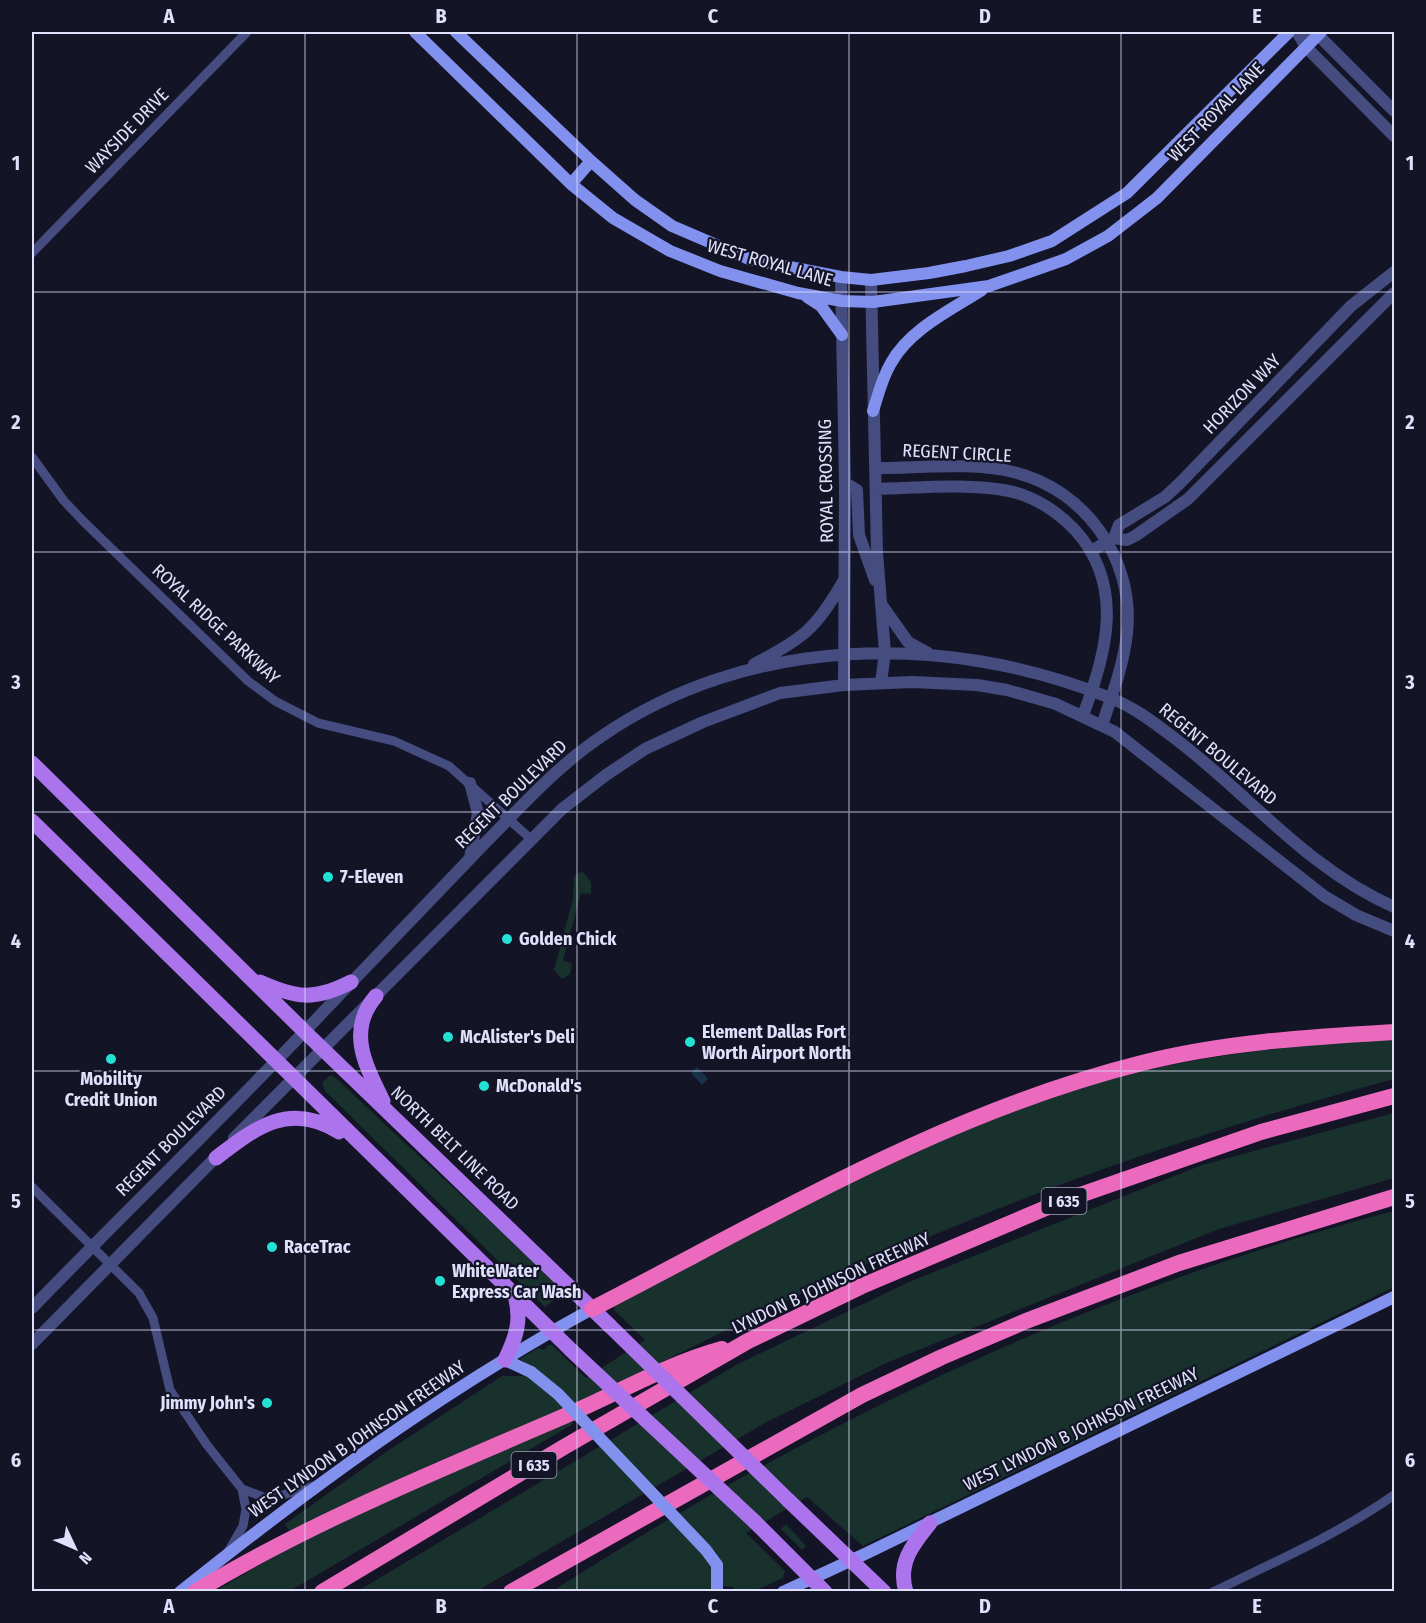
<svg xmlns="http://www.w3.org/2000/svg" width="1426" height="1623" viewBox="0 0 1426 1623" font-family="'Fira Sans Condensed',sans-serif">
  <rect width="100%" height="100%" fill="#141427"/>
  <path fill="#18312c" d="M484 807 496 818 485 832 482 830Z
    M582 871 591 882V894L581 893 563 960 572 964 570 974 562 979 554 970 573 899 574 876Z
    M1394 1039V1079C1208 1129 1027 1191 851 1271 767 1309 685 1351 602 1392 554 1415 502 1434 453 1455 397 1479 344 1505 291 1534L285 1524 389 1450 502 1376H522L527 1364 520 1359 538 1348 544 1350 548 1345H552L586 1378 645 1340 614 1310 616 1303C790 1216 963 1110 1156 1068 1234 1051 1315 1044 1394 1039Z
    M330 1075 337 1079C412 1151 489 1219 565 1291L545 1307 325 1091 322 1083Z
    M1394 1113V1178L1219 1229 886 1363 765 1423 477 1591 356 1592 736 1365 909 1282 1202 1165Z
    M1394 1211V1287L863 1546 807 1497 746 1533 785 1571 783 1578 754 1591H733L734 1587 721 1586 720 1592H551C811 1425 1095 1288 1394 1211Z
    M570 1420 573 1424 290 1591 214 1592C328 1522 448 1472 570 1420Z
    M786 1524 806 1546 802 1550 781 1529Z"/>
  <path fill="#163149" d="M697 1067 708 1079 702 1085 691 1073Z"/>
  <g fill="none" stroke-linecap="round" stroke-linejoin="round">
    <path stroke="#454d80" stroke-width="9" d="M32 253 247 32
      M32 457 64 501 83 521 248 681 275 701 318 723 394 741 449 766 532 840
      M32 1187 139 1293 153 1318 170 1390 207 1445 242 1489 246 1509 243 1526 228 1552
      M242 1489 269 1499 313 1486
      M1213 1592C1274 1562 1339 1534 1394 1495"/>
    <path stroke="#454d80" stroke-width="12" d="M1297 32 1306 47 1394 136
      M1308 32 1318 35 1394 111
      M841 277 845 483 844 685
      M871 280 877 553 885 652 881 683
      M876 468C919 468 973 462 1013 472 1085 489 1135 559 1127 633 1124 663 1112 696 1102 725
      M845 483 857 490 859 535 875 580
      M876 489C920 488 966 483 1009 491 1034 496 1058 512 1075 530 1125 585 1107 653 1083 715
      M1114 538 1127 540 1135 536 1188 499 1394 293
      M1091 551 1114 538 1119 525 1165 497 1180 483 1351 306 1394 272
      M881 604 908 642 928 653
      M754 664C803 639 817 628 844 580
      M470 858 478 813 470 783
      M234 1138 562 809 606 775 645 749 703 722 780 693 844 685 912 682 977 685 1007 690 1056 704 1115 732 1324 896 1356 915 1394 931
      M32 1308C128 1209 229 1112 324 1011 377 955 430 900 483 845 521 807 557 766 602 736 749 635 946 632 1108 697 1132 706 1152 721 1173 737 1248 793 1307 869 1394 907
      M32 1344 220 1153"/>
    <path stroke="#8291ee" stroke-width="12" d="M415 32 571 184 613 218 670 251 720 271 798 293 842 301 873 302 989 286 1066 259 1108 236 1157 198 1321 32
      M456 32 591 161 635 200 672 226 749 259 841 277 871 280 929 273 966 266 1009 256 1052 241 1127 193 1289 32
      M571 184 591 161
      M807 297 821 306 842 335
      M873 411C878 395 882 378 891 363 910 329 951 310 982 290
      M505 1360 531 1372
      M717 1565V1592
      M180 1592C311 1487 445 1389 592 1309
      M783 1592 867 1553 1394 1297"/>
    <path stroke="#ac74ec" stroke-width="15" d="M32 763 304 1031 610 1326
      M32 821 571 1350
      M260 982C296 998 314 1001 351 982
      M376 996C346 1031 366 1066 383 1101
      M216 1158C256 1127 290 1101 339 1132
      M505 1360C516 1338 522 1320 515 1296
      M788 1500 884 1592
      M755 1522 825 1592
      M906 1592C897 1563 913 1544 930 1523"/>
    <path stroke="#eb6abd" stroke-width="16" d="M592 1309C771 1217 945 1112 1142 1063 1224 1042 1311 1037 1394 1032
      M195 1592C311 1522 437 1471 560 1418 615 1395 664 1365 722 1349
      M322 1592 564 1447 748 1341 862 1286 1060 1202 1261 1132 1394 1096
      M511 1592 862 1395 942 1357 1026 1321 1179 1263 1394 1197"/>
    <path stroke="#8291ee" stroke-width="12" d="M531 1372 558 1394 706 1550 717 1565"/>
    <path stroke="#ac74ec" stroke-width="15" d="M610 1326 788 1500
      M571 1350 755 1522"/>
  </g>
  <path fill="none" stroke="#dfe0fb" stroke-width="1.5" stroke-opacity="0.55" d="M305 32V1592M577 32V1592M849 32V1592M1121 32V1592M32 292H1394M32 552H1394M32 812H1394M32 1071H1394M32 1330H1394"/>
  <g fill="#24e1d5" stroke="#141427" stroke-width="2">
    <circle cx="328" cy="877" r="6"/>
    <circle cx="507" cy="939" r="6"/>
    <circle cx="448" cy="1037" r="6"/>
    <circle cx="690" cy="1042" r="6"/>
    <circle cx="111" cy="1059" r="6"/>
    <circle cx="484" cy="1086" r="6"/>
    <circle cx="272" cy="1247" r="6"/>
    <circle cx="440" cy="1281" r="6"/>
    <circle cx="267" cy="1403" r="6"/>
  </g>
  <g text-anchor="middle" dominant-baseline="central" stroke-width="4.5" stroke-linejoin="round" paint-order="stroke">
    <g fill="#141427" stroke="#a2a3bb" stroke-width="1.5">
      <rect x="1041.5" y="1188" width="45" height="26" rx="4.5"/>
      <rect x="511.5" y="1452" width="45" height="26" rx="4.5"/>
    </g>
    <g font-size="16" font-weight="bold" fill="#dfe0fb">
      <text x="1064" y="1201">I 635</text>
      <text x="534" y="1465">I 635</text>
    </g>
    <g font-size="18" fill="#dfe0fb" stroke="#141427">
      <text transform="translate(1216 112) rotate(-46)">WEST ROYAL LANE</text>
      <text transform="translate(127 131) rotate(-46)">WAYSIDE DRIVE</text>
      <text transform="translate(770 263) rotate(16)">WEST ROYAL LANE</text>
      <text transform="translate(1242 394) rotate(-46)">HORIZON WAY</text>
      <text transform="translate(957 453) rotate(3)">REGENT CIRCLE</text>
      <text transform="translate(826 481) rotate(-91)">ROYAL CROSSING</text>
      <text transform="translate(216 624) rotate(43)">ROYAL RIDGE PARKWAY</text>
      <text transform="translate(1218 754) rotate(40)">REGENT BOULEVARD</text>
      <text transform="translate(511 794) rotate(-44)">REGENT BOULEVARD</text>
      <text transform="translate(171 1141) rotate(-45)">REGENT BOULEVARD</text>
      <text transform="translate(455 1148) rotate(44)">NORTH BELT LINE ROAD</text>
      <text transform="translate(831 1283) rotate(-25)">LYNDON B JOHNSON FREEWAY</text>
      <text transform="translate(1081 1429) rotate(-26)">WEST LYNDON B JOHNSON FREEWAY</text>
      <text transform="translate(357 1439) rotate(-35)">WEST LYNDON B JOHNSON FREEWAY</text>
    </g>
    <g font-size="18" font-weight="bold" fill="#dfe0fb" stroke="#141427" text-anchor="start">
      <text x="340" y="877">7-Eleven</text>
      <text x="519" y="939">Golden Chick</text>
      <text x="702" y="1032">Element Dallas Fort<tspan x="702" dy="21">Worth Airport North</tspan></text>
      <text x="460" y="1037">McAlister's Deli</text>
      <text x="111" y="1079" text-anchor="middle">Mobility<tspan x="111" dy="21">Credit Union</tspan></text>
      <text x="496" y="1086">McDonald's</text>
      <text x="284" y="1247">RaceTrac</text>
      <text x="452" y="1271">WhiteWater<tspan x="452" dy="21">Express Car Wash</tspan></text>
      <text x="255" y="1403" text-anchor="end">Jimmy John's</text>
    </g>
  </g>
  <rect width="1426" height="1623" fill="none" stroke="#141427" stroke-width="66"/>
  <g transform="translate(75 1548) rotate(134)" stroke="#141427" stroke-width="4.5" paint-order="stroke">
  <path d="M0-4.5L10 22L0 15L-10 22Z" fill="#dfe0fb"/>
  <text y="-9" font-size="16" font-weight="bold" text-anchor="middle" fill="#dfe0fb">N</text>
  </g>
  <rect x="33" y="33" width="1360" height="1557" fill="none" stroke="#dfe0fb" stroke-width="2"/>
  <g font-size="20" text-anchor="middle" font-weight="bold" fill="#dfe0fb">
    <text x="169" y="23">A</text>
    <text x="441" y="23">B</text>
    <text x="713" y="23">C</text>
    <text x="985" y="23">D</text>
    <text x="1257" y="23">E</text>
    <text x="16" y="170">1</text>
    <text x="1410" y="170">1</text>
    <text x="16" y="429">2</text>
    <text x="1410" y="429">2</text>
    <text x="16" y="689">3</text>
    <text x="1410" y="689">3</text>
    <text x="16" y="948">4</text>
    <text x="1410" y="948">4</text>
    <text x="16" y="1208">5</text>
    <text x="1410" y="1208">5</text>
    <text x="16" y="1467">6</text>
    <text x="1410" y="1467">6</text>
    <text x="169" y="1613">A</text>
    <text x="441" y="1613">B</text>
    <text x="713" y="1613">C</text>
    <text x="985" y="1613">D</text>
    <text x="1257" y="1613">E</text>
  </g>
</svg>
